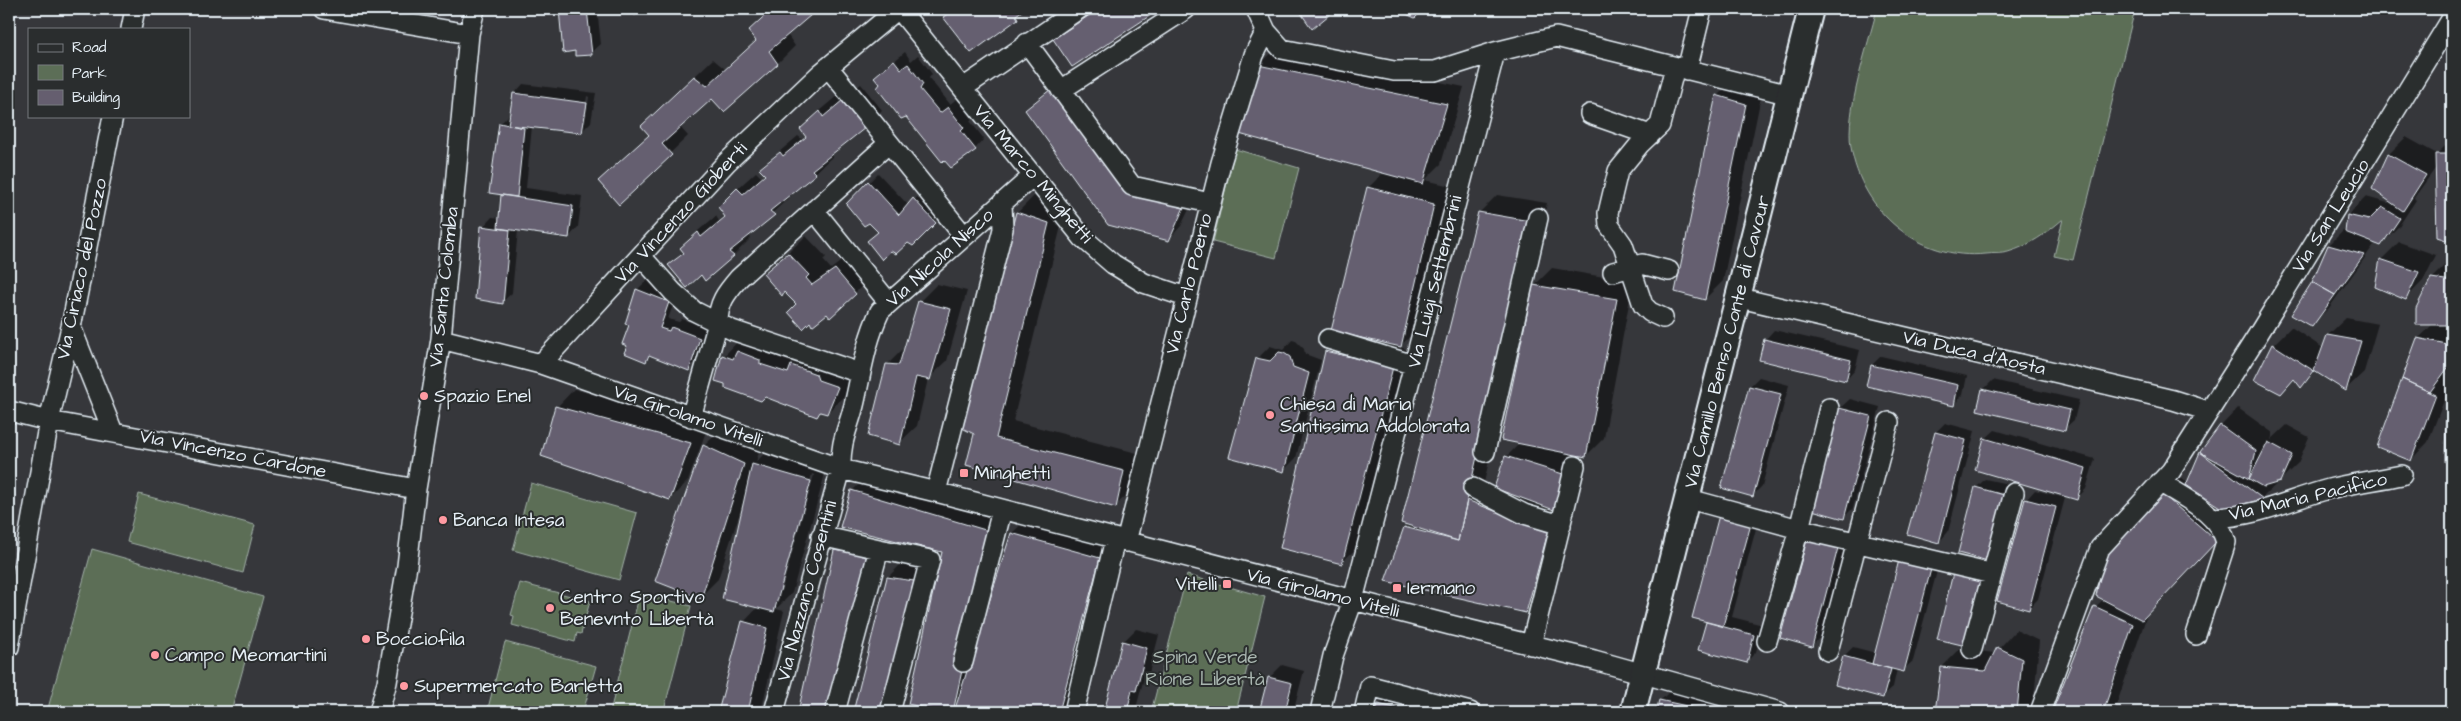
<svg xmlns="http://www.w3.org/2000/svg" width="2461" height="721" viewBox="0 0 2461 721" font-family="'Architects Daughter',sans-serif">
  <rect width="100%" height="100%" fill="#36373b"/>
  <filter id="ink" filterUnits="userSpaceOnUse"><feTurbulence type="fractalNoise" baseFrequency=".02" numOctaves="2"/><feDisplacementMap in="SourceGraphic" scale="10" xChannelSelector="R" yChannelSelector="G"/><feConvolveMatrix kernelMatrix="1 2 1 2 8 2 1 2 1" color-interpolation-filters="sRGB"/></filter>
  <g filter="url(#ink)">
    <path fill="#5c6e57" stroke="#a2b0a8" d="M1877 9H2135L2073 260 2054 256 2063 219C2047 233 2029 246 2008 252 2001 254 1993 253 1986 254 1919 261 1862 212 1851 147 1845 112 1868 45 1877 9Z
      M1235 149 1299 168 1276 258 1213 242Z
      M531 483 637 513 619 580 513 550Z
      M139 494 255 525 243 573 127 542Z
      M92 549 263 597 231 712H47Z
      M1187 575 1265 597 1236 712H1151Z
      M520 583 590 601 581 634 577 633 575 642 512 625 514 616 511 615Z
      M640 593 691 606 664 710 655 708 654 712H610Z
      M505 642 596 666 583 712H487Z"/>
    <path fill="#0007" fill-rule="evenodd" d="M560 9H597L601 44 591 53 576 50 564 52Z
      M772 9H817L787 34 795 46 777 64 712 97 680 127 688 136 619 203 660 109 713 59 725 69 757 40 749 31Z
      M953 9H1026L971 52 945 17Z
      M1095 9H1158L1072 65 1055 40 1067 27Z
      M1277 48 1464 87 1441 164 1425 180 1451 186 1419 328 1399 347 1410 350 1360 545 1342 562 1326 352 1345 333 1368 188 1384 172 1259 65Z
      M905 52 911 61 918 55 932 74 929 78 950 104 958 98 973 118 970 121 984 139 975 149 882 84 886 68Z
      M1064 78 1143 183 1196 195 1181 226 1169 239 1027 110Z
      M1735 78 1763 87 1723 281 1705 299 1717 96Z
      M523 84 596 93 591 122 582 131 532 126 526 188 582 196 578 227 569 237 518 230 512 293 502 302 483 227 492 217 501 218 503 194 500 124 510 114 514 94ZM587 96 589 97 585 123H583Z
      M861 84 882 110 864 127 831 154 833 156 815 173 789 194 791 196 748 235 751 238 733 256 701 273 670 265 684 251 682 248 699 230 716 216 719 221 725 215 737 189 756 172 761 177 765 174 761 169 779 152 798 136 802 139 806 136 801 129 819 111 838 95 841 100Z
      M2406 137 2437 154 2452 139V240L2439 236 2437 166 2414 198 2416 200 2399 226 2381 244 2376 242 2329 308 2311 325 2313 282 2329 245 2347 227 2348 215 2366 197 2388 203 2391 200 2389 154Z
      M878 173 909 206 924 190 944 212 912 244 879 232 848 204Z
      M1035 195 1066 206 1013 421 1141 454 1133 489 1115 506 976 433 1017 213Z
      M1497 195 1547 203 1484 483 1495 487 1506 457 1520 443 1534 286 1552 268 1633 282 1604 438 1586 456 1575 453 1580 457 1571 491 1552 510 1565 515 1543 594 1525 612 1405 528 1408 524 1480 212Z
      M806 236 826 257 823 260 831 269 853 252 873 275 855 293 827 312 797 304 765 274Z
      M2399 242 2436 255 2423 281 2405 299 2381 260Z
      M2450 261H2452V361L2445 369 2447 370 2452 365 2447 374 2452 377V380L2428 442 2411 460 2378 446 2418 339 2433 324 2432 279Z
      M647 280 678 292 668 319 679 322 682 319 709 329 698 360 688 369 651 355 646 360 631 325 637 290Z
      M937 284 967 291 947 361 928 379 917 426 899 443 887 365 905 347 919 302Z
      M2346 318 2378 324 2364 372 2346 389 2316 371 2301 386 2273 345 2291 327 2323 348 2328 335Z
      M1774 330 1860 350 1855 370 1846 380 1765 340Z
      M741 338 855 369 845 395 827 413 822 411 817 415 724 356Z
      M1292 340 1296 341 1304 349 1305 354 1321 360 1296 458 1284 470 1257 359 1270 346 1283 350Z
      M1881 356 1967 376 1963 395 1953 405 1872 365Z
      M1759 377 1789 385 1762 486 1753 495 1750 386Z
      M1993 380 2079 400 2074 420 2064 429 1983 390Z
      M574 389 708 426 688 481 670 499 557 407Z
      M1850 399 1880 407 1853 508 1843 518 1813 509 1840 408Z
      M2238 408 2273 433 2271 440 2287 425 2309 437 2298 463 2262 498 2223 508 2206 499 2233 523 2148 612 2114 712H2053L2095 607 2104 599 2163 494 2181 477 2188 483 2201 453 2221 426Z
      M2452 410V462L2446 461 2447 415Z
      M1945 423 1975 431 1948 532 1939 542 1936 432Z
      M722 428 761 446 756 462 771 447 828 463 792 593 776 609 784 611 761 712H720L744 622 758 607 744 504 743 503 718 579 700 597 704 446ZM812 474 814 475 781 592H779Z
      M1995 430 2095 459 2086 489 2077 498 1985 439Z
      M870 473 1009 515 995 582H996L1012 533 1030 516 1117 541 1071 712H948L909 703 943 551 886 537 839 712H799L836 550 853 533 871 535 852 491Z
      M1985 479 2013 485 1997 550 1976 488Z
      M2035 490 2065 498 2038 599 2028 609 2026 500Z
      M1760 514 1732 617 1763 625 1756 652 1746 662 1700 650 1707 621 1720 516Z
      M1818 527 1848 535 1821 636 1812 646Z
      M905 560 930 563 895 712H854L888 577Z
      M1940 560 1913 661 1903 670 1897 669 1893 687 1883 696 1844 656 1853 647 1876 653 1901 561Z
      M1136 629 1159 635 1148 677 1143 682 1135 712H1105L1123 642Z
      M2016 630 2039 641 2033 712H1936L1942 667 1960 649 1995 653Z
      M1282 665 1304 671 1293 712H1260L1269 678Z
      M1678 683 1727 693 1724 712H1658L1660 701Z
      M1388 695 1460 712H1377L1379 705Z
      M1737 709 1750 712H1733Z"/>
    <path fill="#655e6f" stroke="#e8f1f8" d="M559 9H587L592 55 575 56V51L563 53Z
      M633 9H674L634 15Z
      M772 9H818L769 51 778 64 724 112 712 99 662 144 672 155 619 205 598 181 649 135 641 126 694 76 707 86 756 41 748 31Z
      M955 9H1025L1016 15 1018 19 971 53 943 17Z
      M1099 9H1160L1072 67 1053 39Z
      M1298 9H1335V10L1312 29Z
      M1395 9H1424L1415 18Z
      M1450 9H1469L1467 13Z
      M894 60 901 69 908 64 923 84 920 89 940 113 948 107 964 128 961 131 976 150 951 168 944 160 942 162 906 117 901 119 877 88 880 84 874 77Z
      M1258 65 1447 104 1423 184 1239 134Z
      M1051 89 1130 195 1184 207 1169 241 1108 225 1025 110Z
      M513 93 587 103 582 133 508 125Z
      M1716 95 1746 104 1705 300 1675 292Z
      M843 100 865 128 812 170 816 174 770 211 775 215 729 252 734 256 705 281 701 275 687 288 668 265 684 253 680 248 698 232 701 237 725 217 718 207 737 188 743 194 765 175 759 169 780 152 783 156 806 137 800 129 820 111 823 117Z
      M499 123 524 128 517 197 489 193Z
      M2388 154 2426 175 2403 211 2372 189Z
      M2435 154H2452V242L2437 237Z
      M868 181 899 215 913 198 936 223 913 246 908 243 896 254 891 251 882 260 867 241 878 232 869 223 864 226 846 204Z
      M1367 187 1434 204 1401 347 1331 331Z
      M501 195 573 206 569 238 498 228Z
      M2382 207 2400 218 2381 246 2345 232 2347 215 2369 220Z
      M1016 212 1049 223 996 438 1124 471 1116 508 966 465 974 434 962 428Z
      M1478 212 1530 221 1458 541 1401 523Z
      M481 226 510 230 503 304 475 299Z
      M2328 245 2364 255 2335 295 2312 282Z
      M788 253 809 275 806 278 812 285 835 269 856 294 830 318 827 314 812 326 810 322 803 329 788 312 796 304 784 292 782 296 763 274Z
      M2380 259 2419 272 2406 300 2375 287Z
      M2431 278 2452 281V325H2416V308Z
      M2312 282 2335 295 2312 327 2291 315Z
      M1533 285 1617 299 1586 457 1501 440Z
      M636 289 669 302 660 328 669 331 671 327 700 338 689 371 649 355 646 362 624 353 627 346 622 344 629 325 625 324Z
      M918 301 951 309 930 380 916 377 900 445 868 436 886 364 899 365Z
      M2327 335 2361 341 2346 391 2314 371Z
      M2417 338 2452 345 2450 365 2430 392 2402 379Z
      M1764 339 1851 360 1846 381 1759 360Z
      M2272 344 2314 371 2301 388 2294 379 2281 394 2254 380Z
      M737 351 760 360V364L788 373 791 365 816 374 818 380 838 387 827 414 820 412 817 417 765 397 761 401 725 388V384L715 381 722 355 733 359Z
      M1325 351 1393 367 1342 564 1280 548Z
      M1279 352 1284 353 1290 357 1293 367 1309 373 1284 472 1229 457 1256 358 1270 361Z
      M1871 365 1958 385 1954 406 1866 386Z
      M2402 379 2436 395 2411 461 2377 447Z
      M1749 386 1781 394 1753 497 1721 488Z
      M1982 389 2070 410 2065 431 1977 410Z
      M555 406 691 443 670 500 541 456Z
      M1839 408 1871 416 1844 519 1812 510Z
      M2446 415 2452 416V463L2445 462Z
      M2220 425 2256 451 2249 479 2200 452Z
      M1935 432 1966 440 1939 543 1907 534Z
      M1984 438 2086 468 2077 500 1975 470Z
      M2268 442 2292 455 2280 482 2263 487 2249 479Z
      M703 445 744 464 701 599 655 581Z
      M2200 452 2263 499 2223 509 2186 485Z
      M1505 456 1563 474 1554 510 1494 488Z
      M752 464 811 481 774 612 722 599Z
      M1975 487 2004 495 1988 561 1958 553Z
      M851 490 992 532 953 712H943L908 704 942 552 840 527Z
      M2162 494 2217 541 2142 620 2096 596 2104 556Z
      M2025 499 2056 507 2029 610 1997 601Z
      M1467 500 1548 532 1526 613 1385 581 1404 527 1458 541Z
      M1719 515 1751 524 1723 626 1692 618Z
      M1011 533 1100 558 1059 712H954Z
      M1808 536 1839 544 1812 647 1780 638Z
      M834 550 869 555 827 712H798Z
      M1899 560 1931 569 1904 672 1872 664Z
      M1953 573 1983 581 1966 646 1937 639Z
      M887 577 914 581 883 712H853Z
      M2094 606 2133 624 2103 712H2052Z
      M742 621 767 628 748 712H718Z
      M1706 622 1754 635 1747 663 1698 650Z
      M1122 641 1147 648 1136 691 1132 690 1127 712H1104Z
      M1997 647 2022 659 2017 712H1935L1941 667 1985 671Z
      M1843 656 1891 669 1883 698 1835 685Z
      M1268 677 1292 683 1285 712H1259Z
      M1659 700 1710 711V712H1656Z
      M1378 704 1412 712H1376Z"/>
    <g fill="none" stroke-linecap="round" stroke-linejoin="round">
      <defs>
        <path id="minor" d="M324 9 469 34
          M899 9 1083 238 1113 264 1144 283 1186 297
          M1256 9 1266 31 1282 49 1394 71H1435L1495 52 1556 37 1790 95
          M131 29 135 9
          M1027 43 1132 186 1210 203
          M828 67 964 236
          M1687 70 1702 9
          M963 88 1079 9
          M1061 90 1186 9
          M1590 114 1650 135
          M814 210 889 303
          M641 256 673 292 694 311 732 330 860 373
          M1613 272 1642 264 1669 271
          M1740 298 2173 400 2208 411
          M1663 318 1650 312 1643 305 1623 245 1609 225 1608 213 1618 171 1640 144 1660 125 1675 67
          M71 327 113 432
          M441 339 541 364 841 469 936 492 1454 626 1594 660 1780 712
          M1328 339 1414 365
          M541 364 727 162 821 73 898 9
          M9 411 49 421 416 489
          M691 417 718 323C718 303 726 293 739 278L889 143
          M1485 452 1538 218
          M2160 482C2184 498 2218 512 2226 542L2196 635
          M1473 488 1524 514 1561 525
          M936 492 1003 229 1002 203
          M1689 499 1799 529 1992 574
          M2214 518C2259 516 2288 500 2329 489 2353 483 2378 480 2402 475
          M821 536 879 549 835 712
          M1126 542 1221 163 1254 55 1266 31
          M879 549 930 560 890 712
          M1767 641 1799 529 1829 408
          M1531 645 1575 466
          M9 647 49 421 71 327 113 116
          M1972 649 2014 493
          M1828 651 1889 422
          M963 662 1002 510
          M379 712 387 682 407 566 416 489 441 339 469 34 475 9
          M774 712 841 469C840 439 849 428 855 401 862 369 866 341 880 311L1033 176
          M1074 712 1115 539
          M1320 712 1333 656 1353 600 1495 52
          M1364 712 1370 686 1470 712
          M2040 712 2100 548 2171 471 2259 333 2452 18"/>
        <g id="major">
          <path id="s1" d="M1633 712 1811 9"/>
        </g>
      </defs>
      <use href="#minor" stroke="#e8f1f8" stroke-width="22"/>
      <use href="#major" stroke="#e8f1f8" stroke-width="28"/>
      <use href="#minor" stroke="#2a2d2e" stroke-width="19"/>
      <use href="#major" stroke="#2a2d2e" stroke-width="24"/>
    </g>
  </g>
  <g fill="#ff9aa2" stroke="#2a2d2e" stroke-width="2">
    <circle cx="424" cy="396" r="5"/>
    <circle cx="1270" cy="415" r="5"/>
    <rect x="959" y="468" width="10" height="10" rx="2.5"/>
    <circle cx="443" cy="520" r="5"/>
    <rect x="1222" y="579" width="10" height="10" rx="2.5"/>
    <rect x="1392" y="583" width="10" height="10" rx="2.5"/>
    <circle cx="550" cy="608" r="5"/>
    <circle cx="366" cy="639" r="5"/>
    <circle cx="155" cy="655" r="5"/>
    <circle cx="404" cy="686" r="5"/>
  </g>
  <g text-anchor="middle" dominant-baseline="central" stroke-width="4" stroke-linejoin="round" paint-order="stroke">
    <g font-size="19" fill="#e8f1f8" stroke="#2a2d2e">
      <text transform="translate(1033 174) rotate(50)">Via Marco Minghetti</text>
      <text transform="translate(681 213) rotate(-47)">Via Vincenzo Gioberti</text>
      <text transform="translate(2331 216) rotate(-58)">Via San Leucio</text>
      <text transform="translate(940 258) rotate(-42)">Via Nicola Nisco</text>
      <text transform="translate(82 269) rotate(-78)">Via Ciriaco del Pozzo</text>
      <text transform="translate(1435 282) rotate(-76)">Via Luigi Settembrini</text>
      <text transform="translate(1189 284) rotate(-76)">Via Carlo Poerio</text>
      <text transform="translate(444 287) rotate(-84)">Via Santa Colomba</text>
      <text stroke="none"><textPath href="#s1" startOffset="382">Via Camillo Benso Conte di Cavour</textPath></text>
      <text transform="translate(1974 353) rotate(13)">Via Duca d'Aosta</text>
      <text transform="translate(688 416) rotate(19)">Via Girolamo Vitelli</text>
      <text transform="translate(233 454) rotate(11)">Via Vincenzo Cardone</text>
      <text transform="translate(2308 497) rotate(-13)">Via Maria Pacifico</text>
      <text transform="translate(807 591) rotate(-75)">Via Nazzano Cosentini</text>
      <text transform="translate(1323 593) rotate(14)">Via Girolamo Vitelli</text>
    </g>
    <g font-size="19" fill="#e8f1f8" stroke="#2a2d2e" text-anchor="start">
      <text x="434" y="396">Spazio Enel</text>
      <text x="1280" y="404">Chiesa di Maria<tspan x="1280" dy="22">Santissima Addolorata</tspan></text>
      <text x="974" y="473">Minghetti</text>
      <text x="453" y="520">Banca Intesa</text>
      <text x="1217" y="584" text-anchor="end">Vitelli</text>
      <text x="1407" y="588">Iermano</text>
      <text x="560" y="597">Centro Sportivo<tspan x="560" dy="22">Benevnto Libertà</tspan></text>
      <text x="376" y="639">Bocciofila</text>
      <text x="165" y="655">Campo Meomartini</text>
      <text x="414" y="686">Supermercato Barletta</text>
    </g>
    <g font-size="19" fill="#a9b6b0" stroke="#2a2d2e">
      <text x="1205" y="657">Spina Verde<tspan x="1205" dy="22">Rione Libertà</tspan></text>
    </g>
  </g>
  <rect width="2461" height="721" fill="none" stroke="#2a2d2e" stroke-width="30"/>
  <rect x="15" y="15" width="2431" height="691" fill="none" stroke="#e8f1f8" stroke-width="2" filter="url(#ink)"/>
  <rect x="28" y="28" width="162" height="90" fill="#2a2d2e" stroke="#767b7f"/>
  <rect x="38" y="44" width="25" height="8" fill="#2a2d2e" stroke="#767b7f"/>
  <text x="72" y="52" font-size="15" fill="#e8f1f8">Road</text>
  <rect x="38" y="65" width="25" height="15" fill="#5c6e57" stroke="#767b7f"/>
  <text x="72" y="78" font-size="15" fill="#e8f1f8">Park</text>
  <rect x="38" y="90" width="25" height="15" fill="#655e6f" stroke="#767b7f"/>
  <text x="72" y="102" font-size="15" fill="#e8f1f8">Building</text>
</svg>
